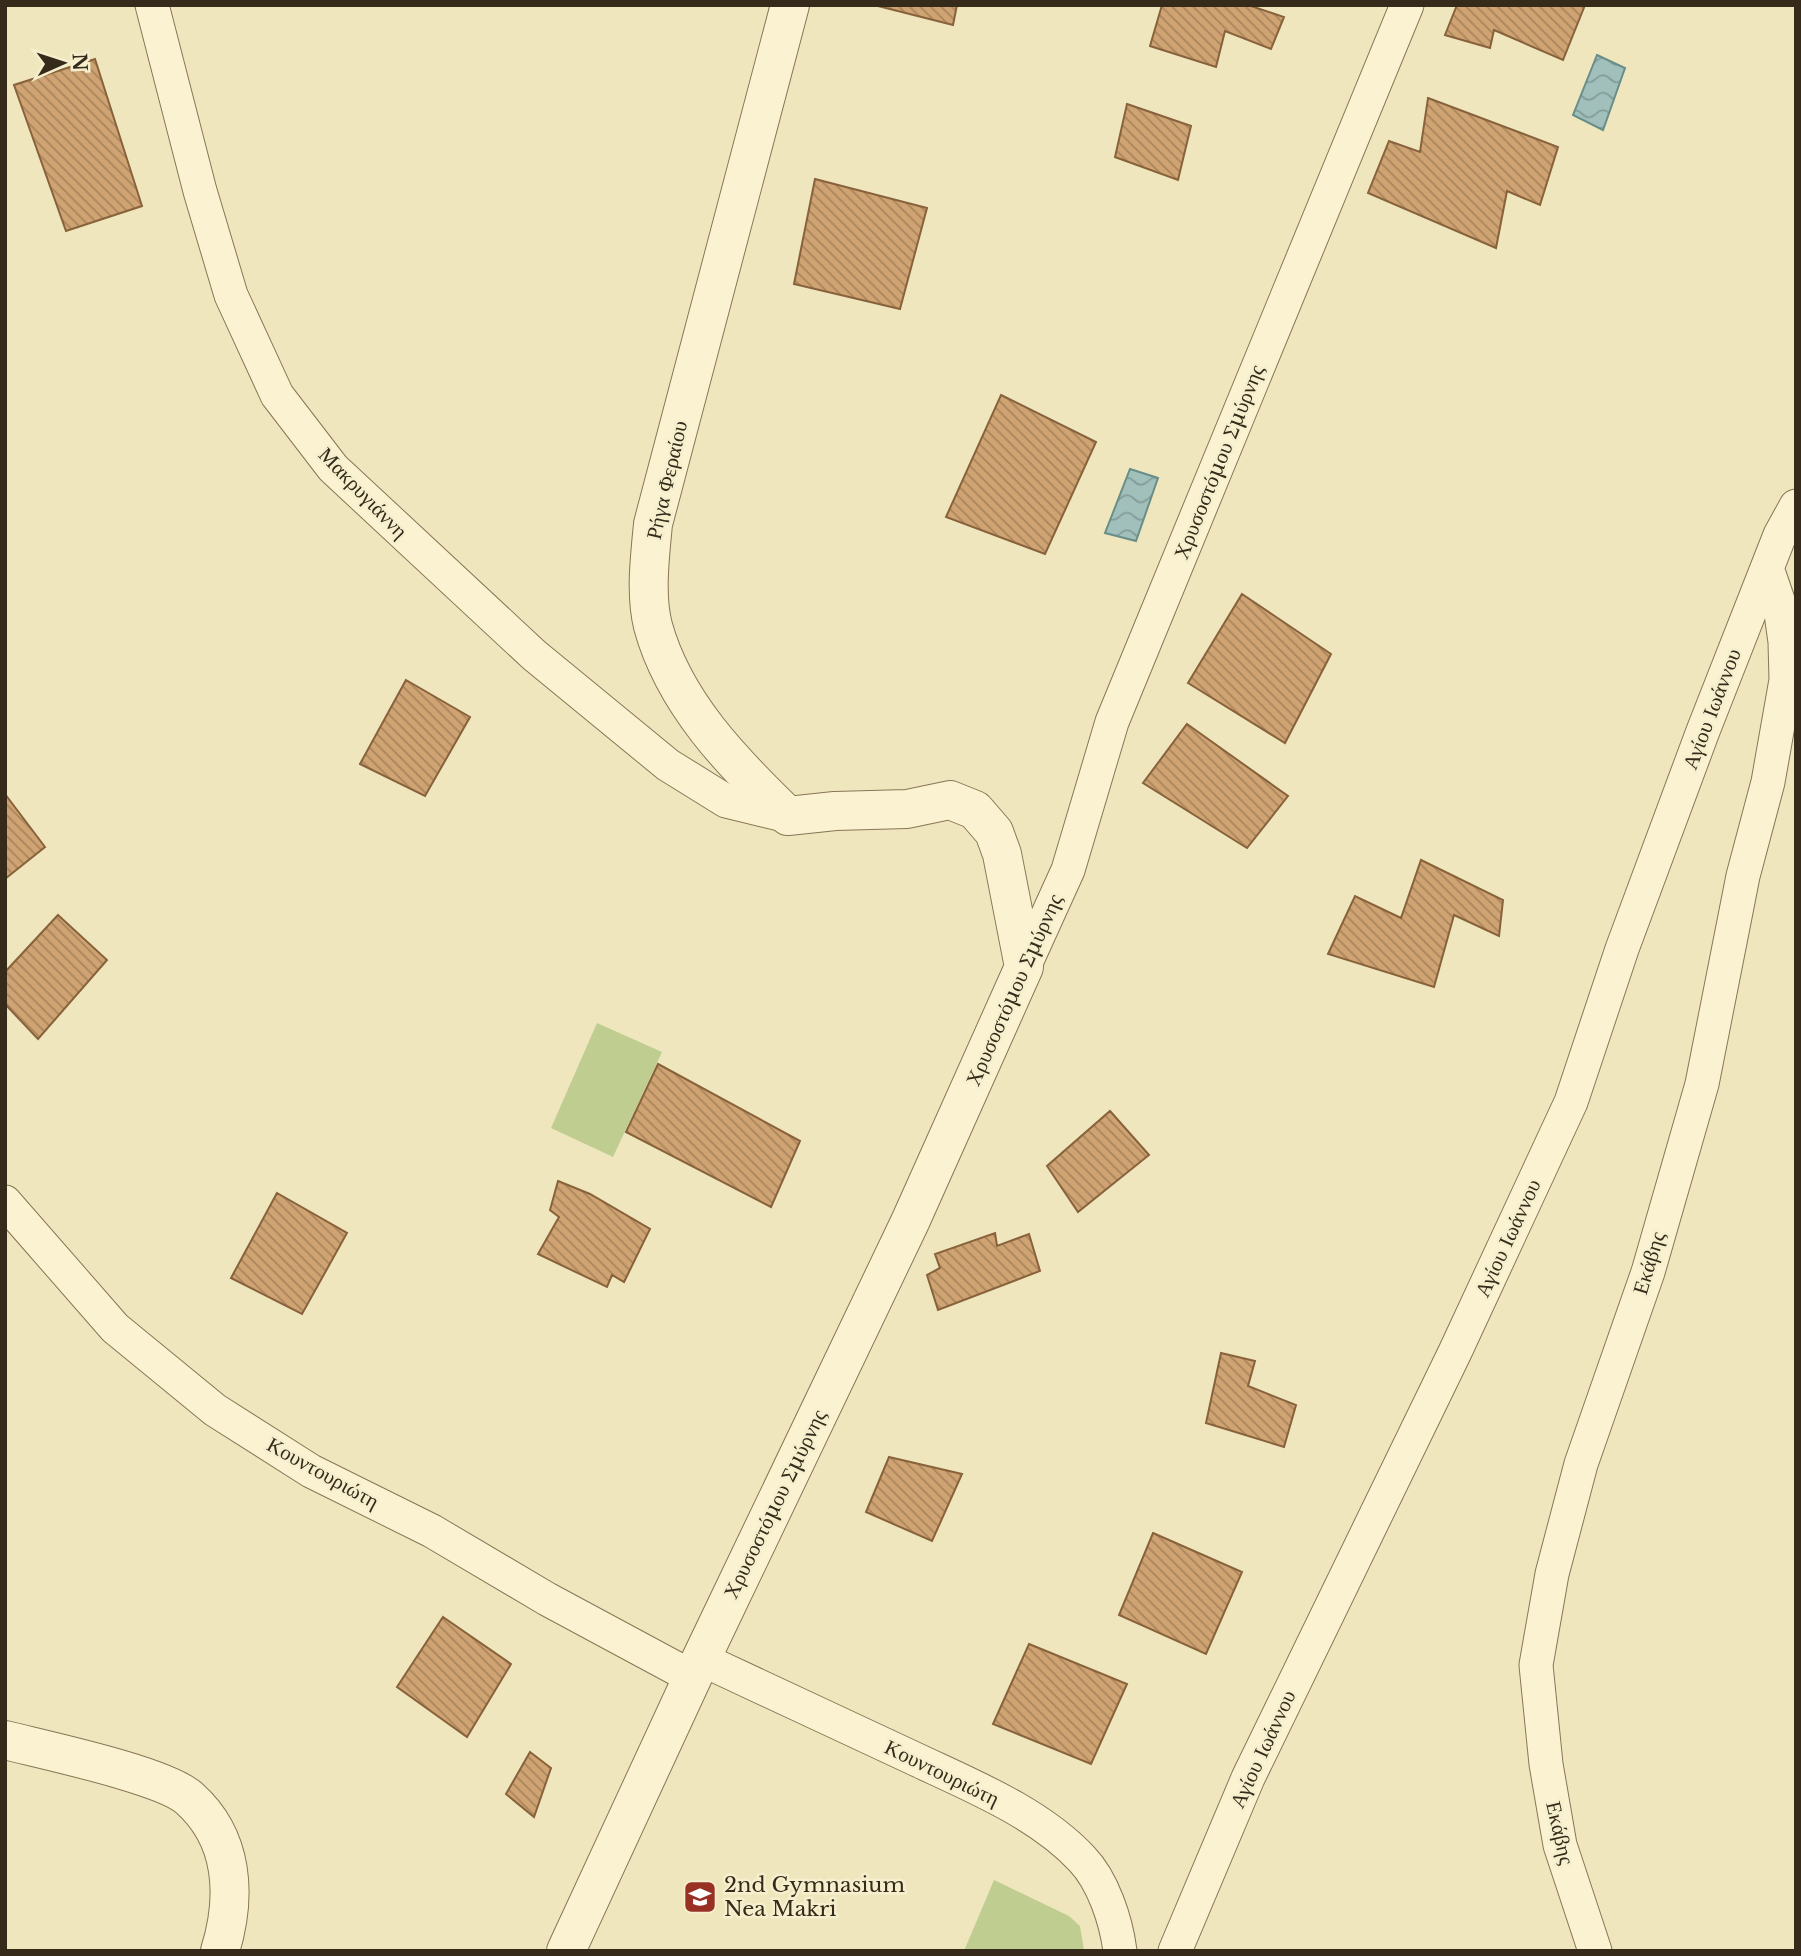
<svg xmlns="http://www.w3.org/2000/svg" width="1801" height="1956" viewBox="0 0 1801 1956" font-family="'Libre Baskerville',serif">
  <defs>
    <pattern id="water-waves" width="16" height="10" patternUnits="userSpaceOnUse" patternTransform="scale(1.75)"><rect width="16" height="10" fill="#a1c0bb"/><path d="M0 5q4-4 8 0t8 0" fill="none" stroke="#849c97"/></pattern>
    <pattern id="building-back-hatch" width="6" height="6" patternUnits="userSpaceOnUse" patternTransform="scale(1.75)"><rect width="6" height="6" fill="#cfa372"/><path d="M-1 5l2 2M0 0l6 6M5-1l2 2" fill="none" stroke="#a9855d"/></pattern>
  </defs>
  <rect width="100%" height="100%" fill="#efe6bd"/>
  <path fill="#bfcd91" d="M597 1023 662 1052 613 1157 551 1128Z
    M994 1880 1069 1916 1080 1926 1084 1951H964Z"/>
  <path fill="url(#water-waves)" stroke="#688e89" stroke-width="2" d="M1597 55 1625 68 1603 130 1573 115Z
    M1130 469 1158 478 1136 541 1105 533Z"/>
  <path fill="url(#building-back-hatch)" stroke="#88623b" stroke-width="2" d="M874 5H957L953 25Z
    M1162 5H1248L1284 17 1271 49 1225 31 1216 67 1150 46Z
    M1457 5H1585L1563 60 1494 30 1490 48 1445 35Z
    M95 59 142 206 66 231 14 85Z
    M1428 98 1558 147 1540 205 1507 191 1496 248 1368 193 1389 141 1420 152Z
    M1127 104 1191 126 1178 180 1115 157Z
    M815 179 927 208 900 309 794 284Z
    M1001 395 1096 442 1045 554 946 517Z
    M1242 594 1331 654 1285 743 1188 683Z
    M406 680 470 717 425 796 360 764Z
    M1187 724 1288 796 1247 848 1143 783Z
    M5 794 45 847 5 879Z
    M1421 860 1503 900 1499 936 1454 915 1434 987 1328 954 1355 896 1401 918Z
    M58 915 107 960 38 1039 5 1004V972Z
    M658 1064 800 1141 771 1207 626 1132Z
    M1110 1111 1149 1155 1078 1212 1047 1166Z
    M558 1181 590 1194 650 1229 624 1282 612 1275 607 1287 538 1254 559 1217 550 1210Z
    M277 1193 347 1233 302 1314 231 1278Z
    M995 1233 997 1246 1029 1234 1040 1271 938 1310 927 1275 940 1268 935 1254Z
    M1221 1353 1255 1361 1248 1386 1296 1405 1284 1447 1206 1423Z
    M889 1457 962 1474 932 1541 866 1512Z
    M1153 1533 1242 1572 1206 1654 1119 1615Z
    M443 1617 511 1664 467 1737 397 1687Z
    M1029 1644 1127 1684 1091 1764 993 1724Z
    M530 1752 551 1768 534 1817 506 1794Z"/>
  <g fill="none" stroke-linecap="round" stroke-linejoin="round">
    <defs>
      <path id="minor" d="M152 5 200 191 231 295 277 395 333 468 534 655 668 765 726 801 788 816
        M1024 967 1068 870 1112 722 1407 5
        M5 1202 115 1328 215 1410 311 1471 432 1531 547 1599 692 1677
        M701 1659C772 1692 842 1725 913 1758 970 1785 1038 1812 1082 1859 1103 1881 1116 1920 1120 1951
        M1175 1951 1248 1778 1455 1352 1571 1102 1622 949 1703 731 1780 535 1796 506
        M1595 1951 1560 1845 1546 1764 1536 1665 1552 1574 1581 1464 1648 1272 1702 1084 1743 876 1768 782 1786 680 1785 642 1780 606 1768 571"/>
      <path id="tertiary" d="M5 1740C44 1750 163 1775 189 1798 234 1838 237 1896 220 1951
        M566 1951 701 1659 910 1222 1024 967 1002 854 994 832 975 810 950 800 907 809 835 811 788 816C733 763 674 703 653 626 645 595 650 556 653 524L790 5"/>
    </defs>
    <use href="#minor" stroke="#887656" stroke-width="35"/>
    <use href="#tertiary" stroke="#887656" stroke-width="40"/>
    <use href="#minor" stroke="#faf2d1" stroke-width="33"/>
    <use href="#tertiary" stroke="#faf2d1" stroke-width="38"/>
  </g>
  <defs>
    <symbol id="school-square" viewBox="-11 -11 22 22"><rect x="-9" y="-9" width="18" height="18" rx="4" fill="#993024" stroke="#f6efcd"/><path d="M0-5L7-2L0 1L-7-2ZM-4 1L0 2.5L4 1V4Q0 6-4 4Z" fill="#fff"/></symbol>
  </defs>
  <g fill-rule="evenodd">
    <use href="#school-square" x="681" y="1878" width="38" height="38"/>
  </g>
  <g text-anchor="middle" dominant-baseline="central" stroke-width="5" stroke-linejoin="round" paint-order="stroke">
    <g font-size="21" fill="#362b1b" stroke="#f6efcd">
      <text transform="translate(1219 462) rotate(-68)">Χρυσοστόμου Σμύρνης</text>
      <text transform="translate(667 480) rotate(-77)">Ρήγα Φεραίου</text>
      <text transform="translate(363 493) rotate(46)">Μακρυγιάννη</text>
      <text transform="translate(1712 709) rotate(-69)">Αγίου Ιωάννου</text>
      <text transform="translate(1014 990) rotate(-66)">Χρυσοστόμου Σμύρνης</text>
      <text transform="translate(1508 1238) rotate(-65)">Αγίου Ιωάννου</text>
      <text transform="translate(1649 1263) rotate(-73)">Εκάβης</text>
      <text transform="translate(323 1473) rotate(29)">Κουντουριώτη</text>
      <text transform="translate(775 1504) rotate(-64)">Χρυσοστόμου Σμύρνης</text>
      <text transform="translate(1263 1749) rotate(-65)">Αγίου Ιωάννου</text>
      <text transform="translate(942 1773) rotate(26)">Κουντουριώτη</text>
      <text transform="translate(1560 1833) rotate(77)">Εκάβης</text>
    </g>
    <g font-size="21" fill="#362b1b" stroke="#f6efcd" text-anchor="start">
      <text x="724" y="1885">2nd Gymnasium<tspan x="724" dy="24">Nea Makri</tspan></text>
    </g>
  </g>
  <rect width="1801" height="1956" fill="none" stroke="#362b1b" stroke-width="14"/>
  <g transform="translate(63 63) rotate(87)" stroke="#f6efcd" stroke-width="5" paint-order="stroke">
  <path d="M0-5L12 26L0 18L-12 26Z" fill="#362b1b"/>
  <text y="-10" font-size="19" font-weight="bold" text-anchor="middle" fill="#362b1b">N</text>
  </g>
</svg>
